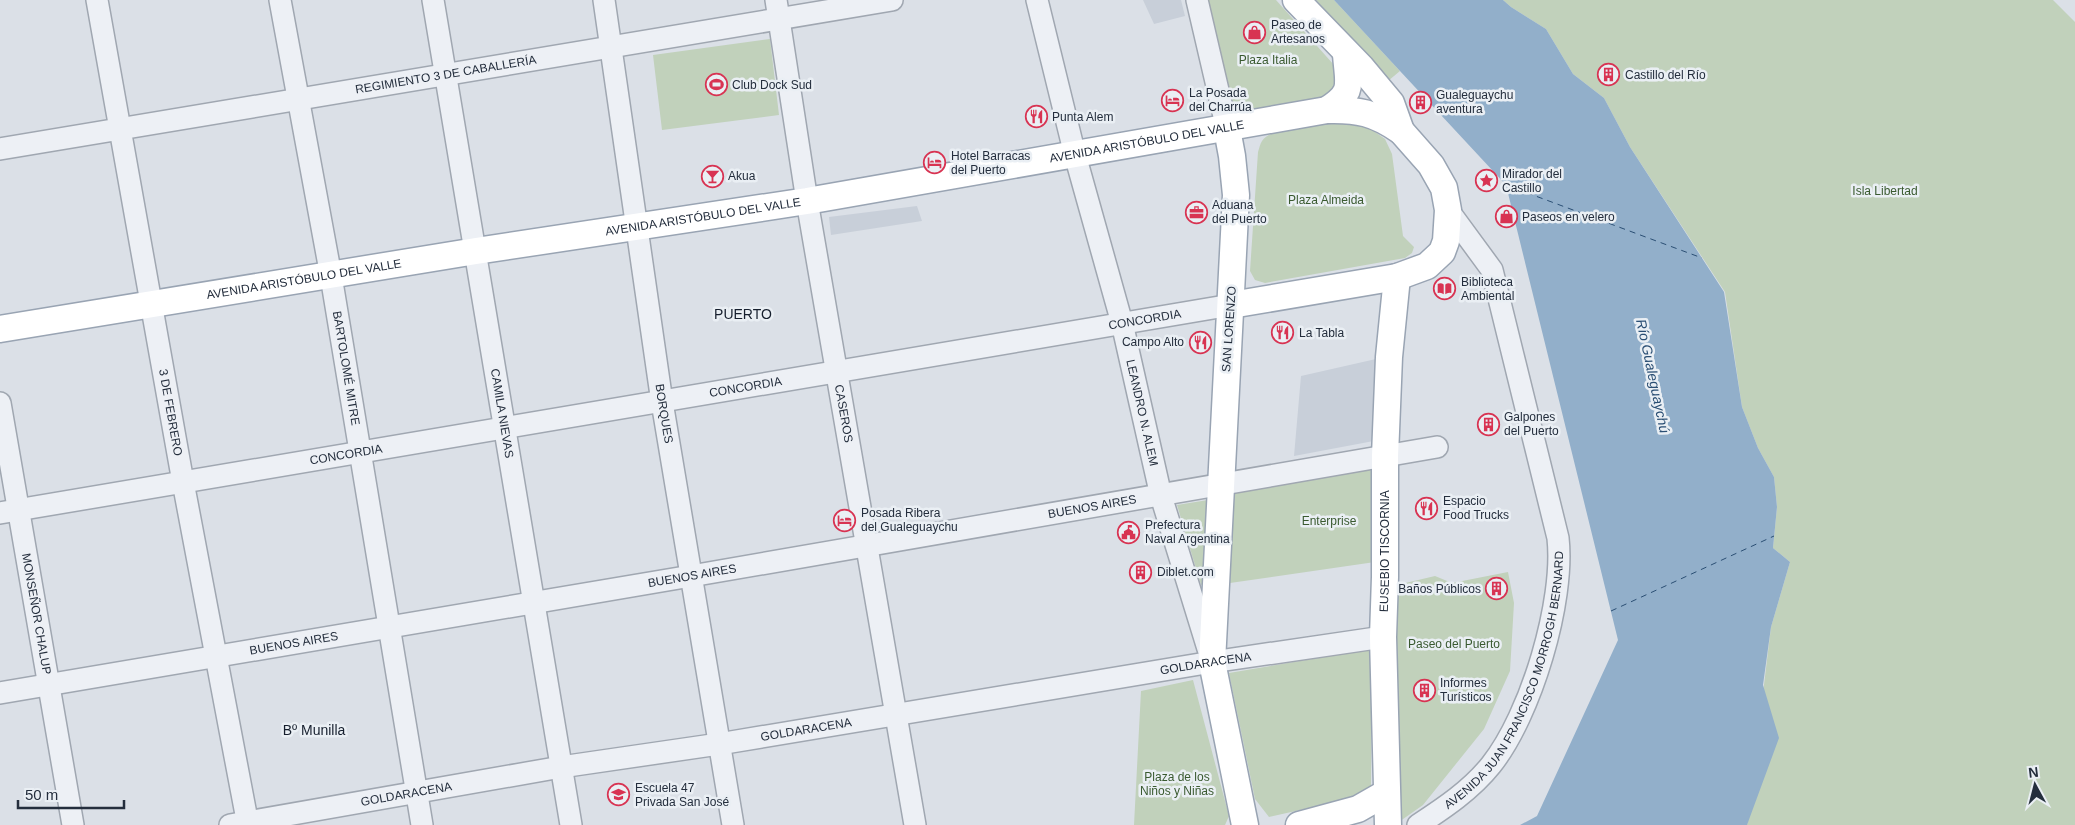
<svg xmlns="http://www.w3.org/2000/svg" width="2075" height="825" viewBox="0 0 2075 825" font-family="Helvetica,sans-serif">
  <rect width="100%" height="100%" fill="#dbe0e7"/>
  <path fill="#c8cfd9" d="M1143 0H1181L1185 16 1154 24Z
    M917 206 922 221 831 235 829 217Z
    M1376 359 1379 440 1294 456 1301 376Z"/>
  <path fill="#c1d1bb" d="M1206 0H1276L1334 65 1339 75V87L1327 97 1242 113 1233 107Z
    M1316 0H1334L1400 71 1388 81Z
    M1503 0H2053L2075 22V825H1747L1771 627 1790 562 1773 548 1777 507 1774 477 1758 448 1742 407 1725 292 1630 147 1604 98 1573 74 1546 29 1511 7Z
    M770 39 779 115 662 130 653 55Z
    M1336 121 1368 127 1385 139 1392 154 1403 236 1414 247 1412 253 1405 258 1265 283 1255 280 1250 271 1258 152C1259 149 1260 144 1262 141 1272 126 1318 124 1336 121Z
    M1364 467 1378 474 1375 562 1230 583 1233 492Z
    M1208 500 1206 583 1201 585 1177 505Z
    M1508 572 1514 603 1510 671 1484 729 1423 805 1396 824 1397 585 1435 576 1452 583Z
    M1372 649 1371 786 1349 799 1269 817 1255 799 1229 673Z
    M1193 680 1229 816 1225 825H1134L1141 691Z"/>
  <path fill="#92afca" d="M1334 0H1503L1511 7 1546 29 1573 74 1604 98 1630 147 1724 292 1742 407 1758 448 1774 477 1777 507 1773 548 1790 562 1771 627 1763 685 1779 738 1747 825H1520L1537 816 1618 640 1506 185Z"/>
  <g fill="none" stroke-linecap="round" stroke-linejoin="round">
    <path stroke="#2b4f74" stroke-width="1" stroke-dasharray="6 5" stroke-linecap="butt" d="M1506 185 1702 258
      M1611 611 1774 536"/>
    <defs>
      <g id="minor">
        <path id="s1" d="M97 0 183 482 248 825"/>
        <path id="s2" d="M280 0 331 276 422 825"/>
        <path id="s3" d="M433 0 571 825"/>
        <path id="s4" d="M604 0 662 402 733 825"/>
        <path id="s5" d="M776 0 807 201 915 825"/>
        <path id="s6" d="M1037 0 1075 155 1122 323 1161 496 1209 652"/>
        <path d="M1197 0 1227 129"/>
        <path id="s7" d="M0 149 892 0"/>
        <path id="s8" d="M0 403 73 825"/>
        <path id="s9" d="M0 513 1231 305"/>
        <path id="s10" d="M0 693 691 576 1437 447"/>
        <path id="s11" d="M230 825 561 767 719 744 1212 662 1383 637"/>
        <path id="s12" d="M1418 825C1444 808 1471 790 1491 765 1531 715 1565 601 1558 538L1492 270 1448 210"/>
      </g>
      <g id="major">
        <path d="M1327 110C1355 92 1348 85 1346 54"/>
        <path d="M1227 129 1232 156 1236 195 1212 662 1245 825"/>
        <path d="M1231 305 1397 277 1427 266 1442 252 1446 241 1448 210 1444 188 1431 165 1401 131 1391 103 1361 67 1296 0"/>
        <path id="s13" d="M0 329 476 251 807 201 1327 110C1358 109 1375 113 1401 131"/>
        <path d="M1299 825 1358 809 1386 793"/>
        <path id="s14" d="M1388 825 1383 637 1385 577V456L1389 357 1397 277"/>
      </g>
    </defs>
    <use href="#minor" stroke="#a0a7b1" stroke-width="24"/>
    <use href="#major" stroke="#99a4b3" stroke-width="29"/>
    <use href="#minor" stroke="#edf0f5" stroke-width="21"/>
    <use href="#major" stroke="#fff" stroke-width="26"/>
  </g>
  <defs>
    <symbol id="shop-ring" viewBox="-11 -11 22 22"><circle r="9.5" fill="#eaeff4" stroke="#d83352" stroke-width="1.5"/><path d="M-5-2.5h2.3a2.7 3.5 0 0 1 5.4 0H5L5.5 6h-11ZM-1.5-2.5h3a1.5 2.3 0 0 0-3 0Z" fill="#d83352"/></symbol>
    <symbol id="building-ring" viewBox="-11 -11 22 22"><circle r="9.5" fill="#eaeff4" stroke="#d83352" stroke-width="1.5"/><path d="M-4-6H4V6H1V3H-1V6H-4ZM-2.5-4.3h1.7v1.8h-1.7ZM.8-4.3h1.7v1.8H.8ZM-2.5-1h1.7V.8h-1.7ZM.8-1h1.7V.8H.8Z" fill="#d83352"/></symbol>
    <symbol id="stadium-ring" viewBox="-11 -11 22 22"><circle r="9.5" fill="#eaeff4" stroke="#d83352" stroke-width="1.5"/><path d="M0-5a6.5 5 0 1 0 0 10a6.5 5 0 1 0 0-10ZM-3.5-1.8h7v3.6h-7Z" fill="#d83352"/></symbol>
    <symbol id="hotel-ring" viewBox="-11 -11 22 22"><circle r="9.5" fill="#eaeff4" stroke="#d83352" stroke-width="1.5"/><path d="M-6-4.5h1.5V1H6V5H4.5V3h-9V5H-6ZM-4 0a1.8 1.8 0 1 1 3.6 0ZM.5 0V-2.5h3Q6-2.5 6 0Z" fill="#d83352"/></symbol>
    <symbol id="restaurant-ring" viewBox="-11 -11 22 22"><circle r="9.5" fill="#eaeff4" stroke="#d83352" stroke-width="1.5"/><path d="M-5-6h1v4h1v-4h1v4h1v-4h1v5L-1.5 .5V6h-2V.5L-5-1ZM5-6V6H3V1.5H1.5Q1.5-4 5-6Z" fill="#d83352"/></symbol>
    <symbol id="bar-ring" viewBox="-11 -11 22 22"><circle r="9.5" fill="#eaeff4" stroke="#d83352" stroke-width="1.5"/><path d="M-6-5H6L.8 .8V4.5H3.5V6h-7V4.5H-.8V.8Z" fill="#d83352"/></symbol>
    <symbol id="sight-ring" viewBox="-11 -11 22 22"><circle r="9.5" fill="#eaeff4" stroke="#d83352" stroke-width="1.5"/><path d="M0-6L1.8-2.2L6-1.7L2.9 1.2L3.7 5.4L0 3.3L-3.7 5.4L-2.9 1.2L-6-1.7L-1.8-2.2Z" fill="#d83352"/></symbol>
    <symbol id="office-ring" viewBox="-11 -11 22 22"><circle r="9.5" fill="#eaeff4" stroke="#d83352" stroke-width="1.5"/><path d="M-6-3h4V-5.5h4V-3h4V5H-6ZM-1-4.5V-3h2v-1.5ZM-6 0V1H6V0Z" fill="#d83352"/></symbol>
    <symbol id="library-ring" viewBox="-11 -11 22 22"><circle r="9.5" fill="#eaeff4" stroke="#d83352" stroke-width="1.5"/><path d="M-6-4Q-3-5.5-.7-3.5V5Q-3 3-6 4ZM6-4Q3-5.5 .7-3.5V5Q3 3 6 4Z" fill="#d83352"/></symbol>
    <symbol id="civic-ring" viewBox="-11 -11 22 22"><circle r="9.5" fill="#eaeff4" stroke="#d83352" stroke-width="1.5"/><path d="M-.6-6.5H3V-4.5H.6V-3L4-1V1h2V6H-6V1h2V-1L-.6-3ZM-1.2 2.5V6h2.4V2.5Z" fill="#d83352"/></symbol>
    <symbol id="school-ring" viewBox="-11 -11 22 22"><circle r="9.5" fill="#eaeff4" stroke="#d83352" stroke-width="1.5"/><path d="M0-5L7-2L0 1L-7-2ZM-4 1L0 2.5L4 1V4Q0 6-4 4Z" fill="#d83352"/></symbol>
  </defs>
  <g fill-rule="evenodd">
    <use href="#shop-ring" x="1242" y="20" width="25" height="25"/>
    <use href="#building-ring" x="1596" y="62" width="25" height="25"/>
    <use href="#stadium-ring" x="704" y="72" width="25" height="25"/>
    <use href="#hotel-ring" x="1160" y="88" width="25" height="25"/>
    <use href="#building-ring" x="1408" y="90" width="25" height="25"/>
    <use href="#restaurant-ring" x="1024" y="104" width="25" height="25"/>
    <use href="#hotel-ring" x="922" y="150" width="25" height="25"/>
    <use href="#bar-ring" x="700" y="164" width="25" height="25"/>
    <use href="#sight-ring" x="1474" y="168" width="25" height="25"/>
    <use href="#office-ring" x="1184" y="200" width="25" height="25"/>
    <use href="#shop-ring" x="1494" y="204" width="25" height="25"/>
    <use href="#library-ring" x="1432" y="276" width="25" height="25"/>
    <use href="#restaurant-ring" x="1270" y="320" width="25" height="25"/>
    <use href="#restaurant-ring" x="1188" y="330" width="25" height="25"/>
    <use href="#building-ring" x="1476" y="412" width="25" height="25"/>
    <use href="#restaurant-ring" x="1414" y="496" width="25" height="25"/>
    <use href="#hotel-ring" x="832" y="508" width="25" height="25"/>
    <use href="#civic-ring" x="1116" y="520" width="25" height="25"/>
    <use href="#building-ring" x="1128" y="560" width="25" height="25"/>
    <use href="#building-ring" x="1484" y="576" width="25" height="25"/>
    <use href="#building-ring" x="1412" y="678" width="25" height="25"/>
    <use href="#school-ring" x="606" y="782" width="25" height="25"/>
  </g>
  <g text-anchor="middle" dominant-baseline="central" stroke-width="5" stroke-linejoin="round" paint-order="stroke">
    <g font-size="12" fill="#242e3d" stroke="#eaeff4" text-anchor="start">
      <text x="1271" y="25">Paseo de<tspan x="1271" dy="14">Artesanos</tspan></text>
      <text x="1625" y="75">Castillo del Río</text>
      <text x="732" y="85">Club Dock Sud</text>
      <text x="1189" y="93">La Posada<tspan x="1189" dy="14">del Charrúa</tspan></text>
      <text x="1436" y="95">Gualeguaychu<tspan x="1436" dy="14">aventura</tspan></text>
      <text x="1052" y="117">Punta Alem</text>
      <text x="951" y="156">Hotel Barracas<tspan x="951" dy="14">del Puerto</tspan></text>
      <text x="1502" y="174">Mirador del<tspan x="1502" dy="14">Castillo</tspan></text>
      <text x="728" y="176">Akua</text>
      <text x="1212" y="205">Aduana<tspan x="1212" dy="14">del Puerto</tspan></text>
      <text x="1522" y="217">Paseos en velero</text>
      <text x="1461" y="282">Biblioteca<tspan x="1461" dy="14">Ambiental</tspan></text>
      <text x="1299" y="333">La Tabla</text>
      <text x="1184" y="342" text-anchor="end">Campo Alto</text>
      <text x="1504" y="417">Galpones<tspan x="1504" dy="14">del Puerto</tspan></text>
      <text x="1443" y="501">Espacio<tspan x="1443" dy="14">Food Trucks</tspan></text>
      <text x="861" y="513">Posada Ribera<tspan x="861" dy="14">del Gualeguaychu</tspan></text>
      <text x="1145" y="525">Prefectura<tspan x="1145" dy="14">Naval Argentina</tspan></text>
      <text x="1157" y="572">Diblet.com</text>
      <text x="1481" y="589" text-anchor="end">Baños Públicos</text>
      <text x="1440" y="683">Informes<tspan x="1440" dy="14">Turísticos</tspan></text>
      <text x="635" y="788">Escuela 47<tspan x="635" dy="14">Privada San José</tspan></text>
    </g>
    <g font-size="12" fill="#3a5a30" stroke="#eaeff4">
      <text x="1268" y="60">Plaza Italia</text>
      <text x="1885" y="191">Isla Libertad</text>
      <text x="1326" y="200">Plaza Almeida</text>
      <text x="1329" y="521">Enterprise</text>
      <text x="1454" y="644">Paseo del Puerto</text>
      <text x="1177" y="777">Plaza de los<tspan x="1177" dy="14">Niños y Niñas</tspan></text>
    </g>
    <g font-size="12" fill="#242e3d" stroke="#eaeff4">
      <text stroke="none"><textPath href="#s7" startOffset="452">REGIMIENTO 3 DE CABALLERÍA</textPath></text>
      <text stroke="none"><textPath href="#s13" startOffset="1162">AVENIDA ARISTÓBULO DEL VALLE</textPath></text>
      <text stroke="none"><textPath href="#s13" startOffset="712">AVENIDA ARISTÓBULO DEL VALLE</textPath></text>
      <text stroke="none"><textPath href="#s13" startOffset="308">AVENIDA ARISTÓBULO DEL VALLE</textPath></text>
      <text stroke="none"><textPath href="#s9" startOffset="1161">CONCORDIA</textPath></text>
      <text transform="translate(1229 329) rotate(-86)">SAN LORENZO</text>
      <text stroke="none"><textPath href="#s2" startOffset="374">BARTOLOMÉ MITRE</textPath></text>
      <text stroke="none"><textPath href="#s9" startOffset="756">CONCORDIA</textPath></text>
      <text stroke="none"><textPath href="#s3" startOffset="419">CAMILA NIEVAS</textPath></text>
      <text stroke="none"><textPath href="#s6" startOffset="426">LEANDRO N. ALEM</textPath></text>
      <text stroke="none"><textPath href="#s1" startOffset="419">3 DE FEBRERO</textPath></text>
      <text stroke="none"><textPath href="#s4" startOffset="418">BORQUES</textPath></text>
      <text stroke="none"><textPath href="#s5" startOffset="419">CASEROS</textPath></text>
      <text stroke="none"><textPath href="#s9" startOffset="351">CONCORDIA</textPath></text>
      <text stroke="none"><textPath href="#s10" startOffset="1108">BUENOS AIRES</textPath></text>
      <text stroke="none"><textPath href="#s14" startOffset="274">EUSEBIO TISCORNIA</textPath></text>
      <text stroke="none"><textPath href="#s10" startOffset="702">BUENOS AIRES</textPath></text>
      <text stroke="none"><textPath href="#s8" startOffset="214">MONSEÑOR CHALUP</textPath></text>
      <text stroke="none"><textPath href="#s10" startOffset="298">BUENOS AIRES</textPath></text>
      <text stroke="none"><textPath href="#s11" startOffset="989">GOLDARACENA</textPath></text>
      <text stroke="none"><textPath href="#s12" startOffset="178">AVENIDA JUAN FRANCISCO MORROGH BERNARD</textPath></text>
      <text stroke="none"><textPath href="#s11" startOffset="584">GOLDARACENA</textPath></text>
      <text stroke="none"><textPath href="#s11" startOffset="179">GOLDARACENA</textPath></text>
    </g>
    <g font-size="14" fill="#161f2e" stroke="#eaeff4">
      <text x="743" y="314">PUERTO</text>
      <text x="314" y="730">Bº Munilla</text>
    </g>
    <g font-size="14" font-style="italic" fill="#2b4f74" stroke="#eaeff4">
      <text transform="translate(1653 376) rotate(78)">Río Gualeguaychú</text>
    </g>
  </g>
  <g transform="translate(2035 785) rotate(353)" stroke="#eaeff4" stroke-width="4" paint-order="stroke">
  <path d="M0-4L9 19L0 12L-9 19Z" fill="#242e3d"/>
  <text y="-8" font-size="14" font-weight="bold" text-anchor="middle" fill="#242e3d">N</text>
  </g>
  <path d="M18 800v8h106v-8" fill="none" stroke="#242e3d" stroke-width="2.5"/>
  <text x="25" y="800" font-size="15" fill="#242e3d" stroke="#eaeff4" stroke-width="4" paint-order="stroke">50 m</text>
</svg>
